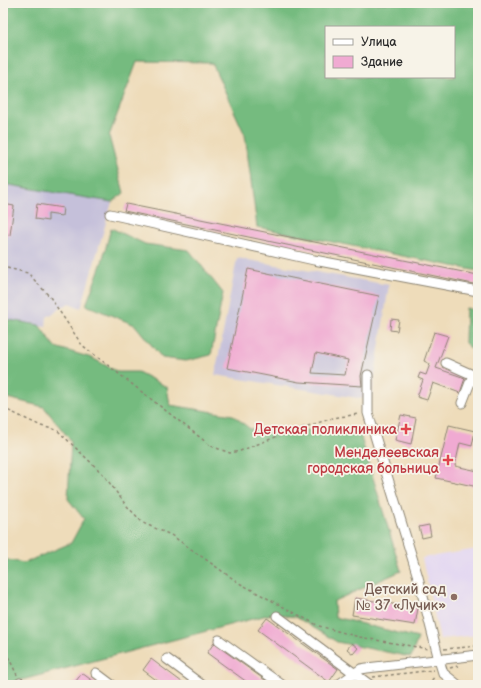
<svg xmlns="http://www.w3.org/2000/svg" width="481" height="688" viewBox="0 0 481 688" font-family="'Balsamiq Sans',sans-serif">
  <rect width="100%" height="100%" fill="#f7f3e8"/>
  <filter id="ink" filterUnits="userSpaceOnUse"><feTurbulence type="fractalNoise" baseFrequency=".025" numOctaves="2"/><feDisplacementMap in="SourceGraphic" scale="8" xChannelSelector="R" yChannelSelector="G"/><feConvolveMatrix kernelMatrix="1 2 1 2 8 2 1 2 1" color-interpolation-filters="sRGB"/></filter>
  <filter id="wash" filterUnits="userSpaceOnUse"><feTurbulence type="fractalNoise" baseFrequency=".012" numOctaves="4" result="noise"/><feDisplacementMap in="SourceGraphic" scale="16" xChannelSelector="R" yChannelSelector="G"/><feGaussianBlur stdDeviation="0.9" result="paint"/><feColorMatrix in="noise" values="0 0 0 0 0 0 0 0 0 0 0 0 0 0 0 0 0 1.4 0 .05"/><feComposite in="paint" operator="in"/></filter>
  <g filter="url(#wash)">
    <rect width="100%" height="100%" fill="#eedcba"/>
    <path fill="#e1d4f3" d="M478 549V635L440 639 422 558Z"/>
    <path fill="#c5c0da" d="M3 184 112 202 81 308 69 303 47 317 46 327 3 320Z
      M237 258 389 285 371 400 215 375Z"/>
    <path fill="#75bb7f" stroke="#507355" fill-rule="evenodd" d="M3 3H478V271L257 227 245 135 212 63 137 62 109 136 124 193 112 202 3 184ZM326 27H454V77H326Z
      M111 228 145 244 189 250 223 293 211 355 186 361 162 358 135 325 86 305 102 262Z
      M466 308 478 311V356L465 343Z
      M3 319 39 325 55 347 92 358 118 372H138L167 387 170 405 233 415 250 429 359 431 401 571 334 601 335 617 418 638 411 657 337 642 296 617 271 614 3 685V559L24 563 71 543 84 519 68 499 71 441 44 407 3 397Z"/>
    <g id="blocks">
      <path fill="#f0aad2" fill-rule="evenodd" d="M3 204 14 206 10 235 3 234Z
        M37 204 63 208 62 216 48 214V221L35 219Z
        M126 204 478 275V285L124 211Z
        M248 269 379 296 361 376 362 386 299 382 227 368ZM316 353 348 360 345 375 312 373Z
        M391 319 399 320 397 331 390 330Z
        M434 332 448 336 436 368 465 378 460 393 433 383 427 400 417 397 423 380 418 378 420 373 426 375 430 364 424 361Z
        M401 415 416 418 411 444 395 440Z
        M449 425 475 431 472 446 460 443 455 466 478 471V487L436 478Z
        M429 525 431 536 422 538 419 527Z
        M355 598 418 608 415 625 352 615Z
        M267 618 338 669 329 682 258 630Z
        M214 643 216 645 272 685H251L207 653Z
        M352 643 358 648 353 654 347 649Z
        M151 659 159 665 186 685H163L143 670Z
        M82 673 90 679 99 685H73Z"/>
    </g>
  </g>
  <g filter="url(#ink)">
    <use href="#blocks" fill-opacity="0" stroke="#8c8472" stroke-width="1"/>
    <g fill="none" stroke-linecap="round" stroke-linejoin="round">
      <defs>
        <path id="minor" d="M110 214 314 260 478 291
          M446 363 473 375
          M368 375V413L418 577 439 660 443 673 458 685
          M462 403 473 375 478 374
          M277 616 370 685
          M219 640 282 685
          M167 659 202 685
          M96 673 112 685
          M20 683 24 685
          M338 685 361 669 367 668 478 655"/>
      </defs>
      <use href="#minor" stroke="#8c8472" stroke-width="11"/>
      <path stroke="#8c8472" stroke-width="1.5" stroke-dasharray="3 3" stroke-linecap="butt" d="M7 268 28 273 50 297 82 345 211 446 230 453 240 451 286 433 333 418 359 414
        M3 408 41 426 57 430 103 474 125 504 143 523 171 535 239 583 319 626 359 637 428 649
        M478 554V560
        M3 646 17 675
        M444 649 478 646
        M450 668 458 666
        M373 677 434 670
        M428 685 435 676"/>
      <use href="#minor" stroke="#fff" stroke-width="9"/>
    </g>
  </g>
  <g fill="#e0444e" stroke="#f7f3e8" stroke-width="1.5">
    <path d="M404 423h4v4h4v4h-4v4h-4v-4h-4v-4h4z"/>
    <path d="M446 454h4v4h4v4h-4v4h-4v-4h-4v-4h4z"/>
  </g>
  <circle fill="#8d6e63" stroke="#f7f3e8" stroke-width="1.5" cx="454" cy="597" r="4"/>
  <g text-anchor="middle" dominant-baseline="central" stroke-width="3.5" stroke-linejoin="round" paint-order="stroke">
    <g font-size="14" fill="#be3a42" stroke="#f7f3e8" text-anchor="end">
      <text x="397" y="429">Детская поликлиника</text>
      <text x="439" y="452">Менделеевская<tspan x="439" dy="16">городская больница</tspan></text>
    </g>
    <g font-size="14" fill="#785e54" stroke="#f7f3e8" text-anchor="end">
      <text x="446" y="589">Детский сад<tspan x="446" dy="16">№ 37 «Лучик»</tspan></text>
    </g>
  </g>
  <rect width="481" height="688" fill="none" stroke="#f7f3e8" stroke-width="16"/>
  <rect x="325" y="26" width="130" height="52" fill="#f7f3e8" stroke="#a5a39c"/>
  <rect x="333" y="39" width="20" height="6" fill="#ffffff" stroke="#a5a39c"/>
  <text x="361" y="46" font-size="12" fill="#2b2b2b">Улица</text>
  <rect x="333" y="56" width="20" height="12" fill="#f0aad2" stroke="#a5a39c"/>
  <text x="361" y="66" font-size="12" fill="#2b2b2b">Здание</text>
</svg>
